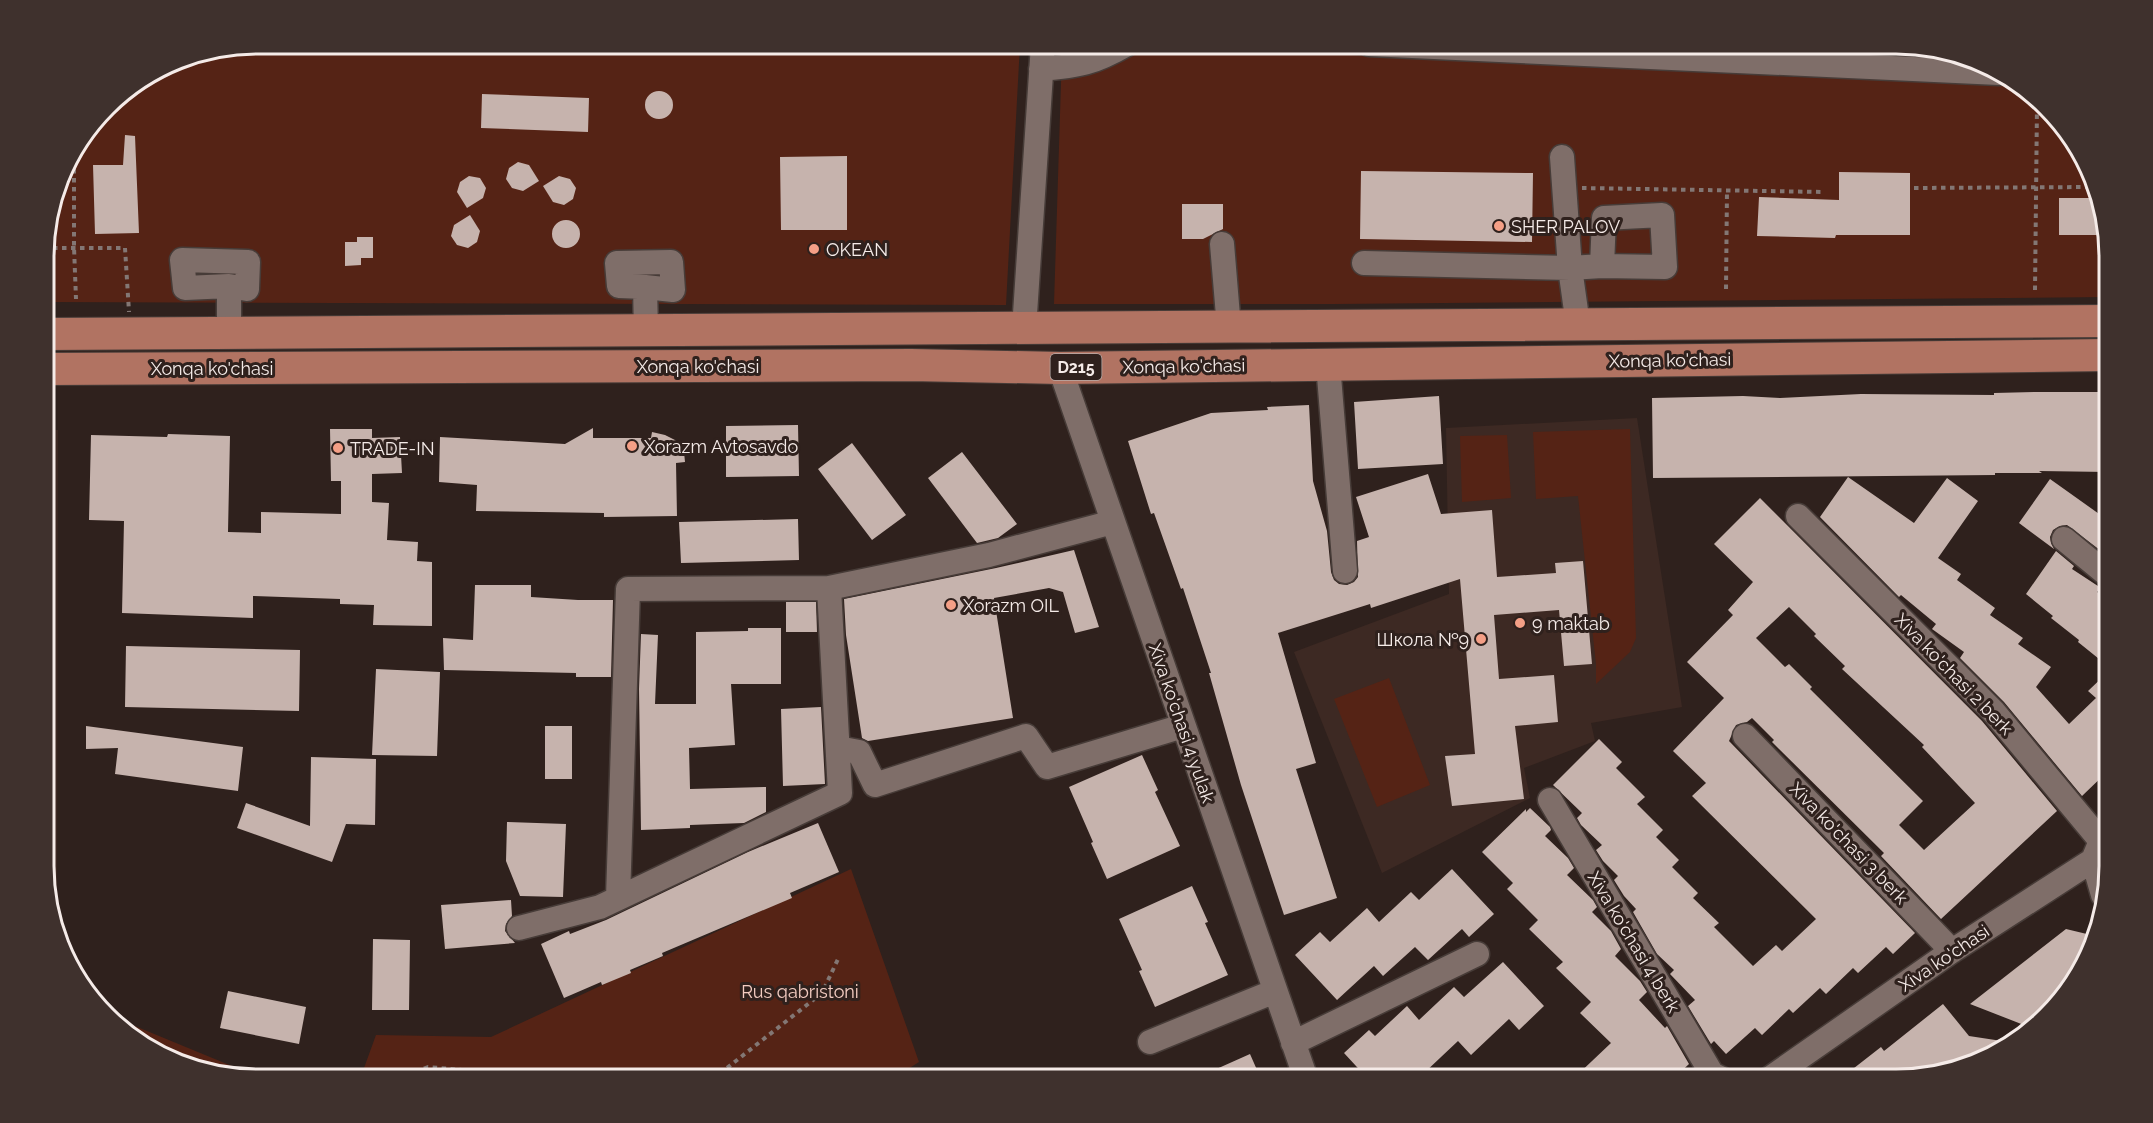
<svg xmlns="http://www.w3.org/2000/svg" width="2153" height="1123" viewBox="0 0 2153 1123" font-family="Raleway,sans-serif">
  <rect width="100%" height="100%" fill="#2f211d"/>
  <path fill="#3d2923" d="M1637 418 1682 707 1591 723 1595 741 1524 768 1530 798 1382 873 1294 652 1449 594 1446 428Z
    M44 430H58L57 923 45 894Z"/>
  <path fill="#552315" d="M257 44H1020L1006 305 44 302V243L66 162 116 97 176 60Z
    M1249 50 1796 77 2010 82 2073 138 2108 229V297L1335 304H1054L1062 52Z
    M1630 429 1636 638 1630 652 1596 684V664L1578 496 1536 499 1533 432Z
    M1507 435 1511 498 1462 502 1460 436Z
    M1389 678 1430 785 1377 807 1334 699Z
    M851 869 919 1062 892 1079H360L376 1035 491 1037Z
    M113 1017 263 1079H264L162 1057Z"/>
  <path fill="#955745" d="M1687 44H1896L1913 48 1691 44Z"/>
  <path fill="#c6b3ad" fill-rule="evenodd" d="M645 105a14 14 0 1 1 28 0a14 14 0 1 1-28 0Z
    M482 94 589 98 588 132 481 128Z
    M125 135 135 136 139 233 95 234 93 165H123Z
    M847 156V230H781L780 157Z
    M518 162 529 165 539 181 523 191 512 188 506 179 509 168Z
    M1361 171 1533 173 1532 242 1360 239Z
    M1839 172 1910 173V235H1836L1835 238 1757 236 1759 197 1839 200Z
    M469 176 480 178 486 188 483 198 467 208 457 192 460 182Z
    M559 176 570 179 576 188 573 199 564 205 553 202 543 186Z
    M2059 198H2096L2108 229V235H2059Z
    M1182 204H1223V229L1203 239H1182Z
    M470 215 480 231 477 242 468 248 457 245 451 236 454 225Z
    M552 234a14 14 0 1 1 28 0a14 14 0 1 1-28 0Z
    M357 237H373V258H361V265L345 266V242H357Z
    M2036 392H2108V472L2039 471 2042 473H1995V475L1653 478 1652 398 1743 396 1780 398 1861 394 1994 395V393Z
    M1439 396 1443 464 1358 469 1354 402Z
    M1309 405 1313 481 1327 531 1331 572 1334 580 1339 584 1347 585 1354 582 1358 577 1357 541 1369 537 1356 497 1428 474 1441 514 1492 510 1497 577 1556 573 1555 563 1583 561 1592 664 1564 666 1559 610 1494 615 1499 679 1554 675 1558 722 1515 726 1524 799 1452 806 1445 756 1475 754 1460 579 1371 608 1370 604 1278 633 1316 763 1296 769 1337 898 1284 915 1241 785 1209 673H1211L1183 588 1181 589 1154 513 1151 514 1128 441 1211 413 1268 410 1267 407Z
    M798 425 799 476 726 477V426Z
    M593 428V438H651L652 432 665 435 677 441 684 452 685 462 676 463 677 516 604 517V513L476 511 477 485 439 482 440 437 565 444Z
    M330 429H372V438L400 437 402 473 372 474V502L389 503 387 540 418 542 417 561 432 562V626L373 625 374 605 340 604V599L253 596V618L122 613 124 521 89 520 91 435 167 437 168 434 230 436 228 532 261 533V512L341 514V481H331Z
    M852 443 906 515 872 540 818 469Z
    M962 452 1017 524 998 538 977 543 928 478Z
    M1848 477 1914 523 1947 478 1978 501 1938 558 1961 574 1957 580 1995 608 1990 615 2023 638 2018 644 2051 667 2036 687 2069 724 2096 698 2088 691 2109 671V770L2082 796 2004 702 1960 658 1964 652 1932 629 1936 624 1901 595 1899 597 1820 517Z
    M2050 479 2109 521V557L2067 525 2060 526 2053 530 2050 537 2051 543 2054 549 2019 523Z
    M1760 498 1982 721 2057 811 1941 919 1881 856 1884 853 1772 742 1774 740 1752 718 1747 722 1736 725 1729 741 1915 933 1893 954 1886 947 1858 973 1853 968 1826 994 1820 988 1793 1013 1789 1009 1762 1035 1755 1028 1726 1054 1714 1041 1711 1044 1688 1006 1695 1000 1670 974 1674 970 1657 954 1633 912 1636 909 1624 896 1614 880 1618 876 1603 861 1596 850 1602 845 1581 825 1577 818 1582 813 1553 785 1599 739 1622 762 1616 768 1645 797 1637 804 1663 830 1656 837 1679 860 1672 867 1698 893 1693 898 1719 923 1714 927 1753 966 1776 945 1782 951 1816 919 1692 796 1706 783 1673 751 1724 698 1687 662 1733 615 1728 610 1753 582 1714 544ZM1789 607 1816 634 1814 636 1845 666 1842 669 1924 745 1922 747 1975 803 1924 850 1899 825 1923 801 1810 689 1812 687 1789 664 1785 667 1756 638Z
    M798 519 799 560 681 563 679 522Z
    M1074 550 1099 627 1075 633 1063 592 1049 588 994 598 1013 718 868 741 862 738 846 635 844 599 996 568Z
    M2056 551 2074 566 2072 569 2101 588 2097 592 2109 600V667L2078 642 2079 640 2051 618 2053 616 2026 594Z
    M475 585H531V597L578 600H613L611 677H576V673L444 670 443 638 473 640Z
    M786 602H816L817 632H786Z
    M748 628H781V684H731L735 745 689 748 690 789 766 787V812L744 823 690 825V828L641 830 639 689 641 634 658 635 655 704H696V632L748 631Z
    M126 646 300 650 299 711 125 707Z
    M376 669 440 672 437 756 372 755Z
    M821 707 825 784 783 786 781 709Z
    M86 726 243 747 238 791 115 774 118 748 86 749Z
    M545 726H572V779H545Z
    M1142 755 1158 790 1155 792 1180 846 1107 879 1091 843 1093 842 1069 787Z
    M311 757 376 759 375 825 346 824 332 862 237 828 246 803 310 826Z
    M1530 808 1550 827 1551 830 1545 836 1568 858 1574 868 1567 875 1593 900 1597 907 1592 912 1611 931 1621 949 1615 956 1640 981 1647 992 1639 1000 1665 1028 1667 1026 1689 1064 1673 1079H1573L1611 1043 1580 1013 1591 1002 1556 968 1563 962 1529 929 1538 920 1507 889 1513 883 1482 852 1526 809V812Z
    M507 822 566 824 563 897 520 896 506 861Z
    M818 823 839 872 790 893 792 898 662 953 663 956 630 970 631 973 602 985 601 982 564 998 541 944 569 931 570 934 606 920 748 852Z
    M1452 869 1494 914 1469 937 1462 929 1428 960 1415 947 1383 976 1374 966 1337 1000 1295 955 1320 932 1330 942 1367 908 1379 922 1411 892 1419 900Z
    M1192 886 1208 922 1205 923 1228 975 1155 1007 1139 971 1142 970 1119 919Z
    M511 900 512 916 506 924 505 931 515 943 445 949 441 905Z
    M2066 929 2091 935 2087 961 2029 1027 1970 1004Z
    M373 939 410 940 409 1010H372Z
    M1503 962 1544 1006 1519 1030 1509 1019 1471 1055 1458 1041 1423 1074 1418 1069 1406 1079H1368L1344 1053 1369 1030 1375 1036 1407 1006 1419 1020 1454 987 1464 997Z
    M228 991 306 1007 299 1044 220 1028Z
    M1943 1004 1969 1036 2015 1043 1910 1079H1840L1881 1047 1884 1051Z
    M1250 1054 1261 1079H1194Z"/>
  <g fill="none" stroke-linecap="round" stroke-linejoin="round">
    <defs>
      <path id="minor" d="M1369 44 1999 73
        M1041 69C1079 66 1094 63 1127 44
        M1222 244 1229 328
        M1364 263 1570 268 1562 157
        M229 286 247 289 248 262 182 260 185 288 229 286V333
        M645 287 619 286 617 263 671 262 673 290 645 287 646 331
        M1578 325 1570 268 1602 266 1665 267 1662 215 1604 218 1602 266
        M1024 329 1043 44
        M1328 364 1345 571
        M1060 368 1306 1079
        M1798 516 1993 711 2101 841
        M2064 539 2109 576
        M1745 736 1952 951
        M838 748 859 752 875 785 1026 736 1047 767 1183 726
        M1550 800 1712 1074 1722 1079
        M2093 860 2103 895
        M618 898 628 589 829 588 989 555 1113 522
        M519 928 600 907 840 793 829 588
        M1150 1042 1275 991
        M1293 1043 1477 954
        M1769 1079 1952 951 2093 860 2101 841 2109 831"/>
      <path id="major" d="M44 334 2108 321
        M44 369 911 365 1060 368 2108 355"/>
    </defs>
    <use href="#minor" stroke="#473c38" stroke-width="27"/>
    <use href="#major" stroke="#473c38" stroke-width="34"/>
    <path stroke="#837774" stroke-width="4" stroke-dasharray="4.5 4.5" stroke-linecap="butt" d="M74 151V247L76 299
      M1582 188 1824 192
      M1914 188 2092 187
      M44 248H125L129 312
      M1726 289 1727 190
      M2035 290 2037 106
      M399 1079 428 1067 563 1079
      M713 1079 822 993 839 957"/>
    <use href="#minor" stroke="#7f6e69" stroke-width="24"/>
    <use href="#major" stroke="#b17362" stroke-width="32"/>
  </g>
  <g fill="#f49f86" stroke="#2f211d" stroke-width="2">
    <circle cx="1499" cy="226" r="6"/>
    <circle cx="814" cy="249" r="6"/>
    <circle cx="632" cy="446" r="6"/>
    <circle cx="338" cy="448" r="6"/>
    <circle cx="951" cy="605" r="6"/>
    <circle cx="1520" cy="623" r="6"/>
    <circle cx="1481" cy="639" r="6"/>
  </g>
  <g text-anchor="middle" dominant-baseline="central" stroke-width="6" stroke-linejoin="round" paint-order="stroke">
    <rect fill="#2f211d" stroke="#baaeab" stroke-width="1.5" x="1050.5" y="354" width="51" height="26" rx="4.5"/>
    <g font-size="16" font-weight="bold" fill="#f5ebe8">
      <text x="1076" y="367">D215</text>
    </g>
    <g font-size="18" fill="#f5ebe8" stroke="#2f211d" text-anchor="start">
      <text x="1511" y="226">SHER PALOV</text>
      <text x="826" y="249">OKEAN</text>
      <text x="644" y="446">Xorazm Avtosavdo</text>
      <text x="350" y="448">TRADE-IN</text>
      <text x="963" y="605">Xorazm OIL</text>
      <text x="1532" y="623">9 maktab</text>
      <text x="1469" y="639" text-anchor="end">Школа №9</text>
    </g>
    <g font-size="18" fill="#f5ebe8" stroke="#2f211d">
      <text transform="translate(1670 360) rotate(-1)">Xonqa ko'chasi</text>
      <text x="698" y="366">Xonqa ko'chasi</text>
      <text transform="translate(1184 366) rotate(-1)">Xonqa ko'chasi</text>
      <text x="212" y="368">Xonqa ko'chasi</text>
      <text transform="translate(1954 674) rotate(46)">Xiva ko'chasi 2 berk</text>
      <text transform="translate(1182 723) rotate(71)">Xiva ko'chasi 4 yulak</text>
      <text transform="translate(1849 843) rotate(46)">Xiva ko'chasi 3 berk</text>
      <text transform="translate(1634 942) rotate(59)">Xiva ko'chasi 4 berk</text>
      <text transform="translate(1944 958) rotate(-34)">Xiva ko'chasi</text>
    </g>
    <g font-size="18" fill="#f3ccc1" stroke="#2f211d">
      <text x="800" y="991">Rus qabristoni</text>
    </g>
  </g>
  <path d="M0 0H2153V1123H0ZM257 54H1896A203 203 0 0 1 2099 257V866A203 203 0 0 1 1896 1069H257A203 203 0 0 1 54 866V257A203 203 0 0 1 257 54Z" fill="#3f312d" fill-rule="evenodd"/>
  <path fill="none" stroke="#f5ebe8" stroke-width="3" d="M257 54H1896A203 203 0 0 1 2099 257V866A203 203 0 0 1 1896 1069H257A203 203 0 0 1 54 866V257A203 203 0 0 1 257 54Z"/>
</svg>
